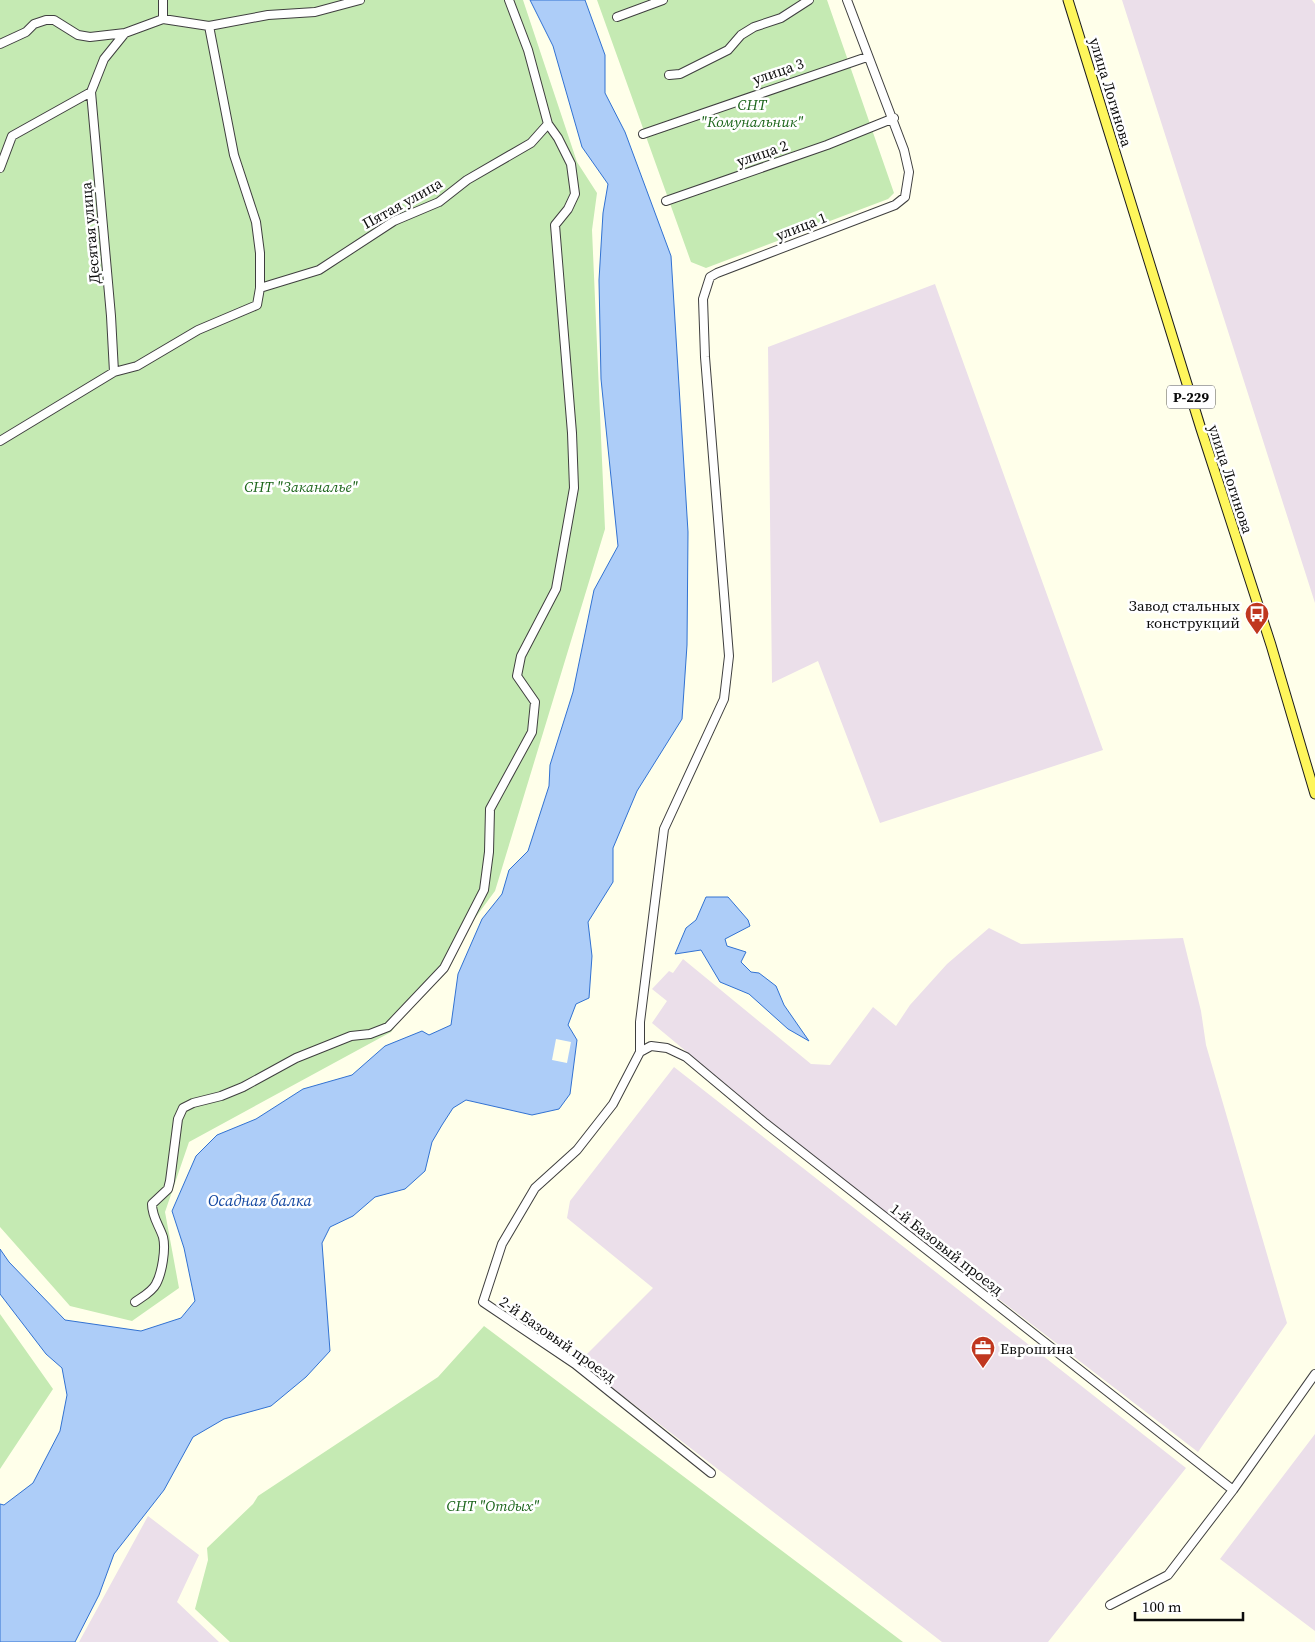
<svg xmlns="http://www.w3.org/2000/svg" width="1315" height="1642" viewBox="0 0 1315 1642" font-family="'Source Serif 4',serif">
  <rect width="100%" height="100%" fill="#ffffea"/>
  <path fill="#ebdfea" d="M1122 0H1312L1315 4V603Z
    M935 284 1103 750 880 823 818 661 772 683 768 347Z
    M989 928 1021 944 1183 938 1201 1011 1206 1045 1287 1323 1198 1452 905 1227 770 1121 652 1023 667 1001 652 989 669 971 673 973 683 959 811 1064 830 1065 873 1007 896 1026 910 1005 947 964Z
    M674 1067 1186 1468 1048 1642H942L579 1362 653 1288 567 1218 570 1201Z
    M1315 1434V1631L1220 1559Z
    M148 1516 199 1555 177 1602 219 1642H79Z"/>
  <path fill="#c5eab3" d="M0 0H523L577 162 597 193 592 230 605 529 495 891 391 1032 189 1142 165 1212 179 1288 132 1321 70 1306 0 1227Z
    M597 0H827L894 193 888 199 706 268 691 262Z
    M0 1314 53 1389 0 1469Z
    M484 1326 903 1642H230L195 1609 208 1560 207 1548 253 1504 258 1496 438 1377Z"/>
  <path fill="#adcdf8" stroke="#3272d2" d="M530 0H585L605 55V93L625 132 671 256 688 532 687 645 682 719 637 791 613 848V882L588 922 592 956 589 998 576 1004 568 1025 577 1040 570 1094 559 1109 532 1115 466 1100 453 1108 442 1125 432 1142 425 1171 405 1189 375 1197 353 1216 330 1227 322 1243 330 1351 306 1377 271 1406 224 1419 193 1437 164 1490 114 1554 99 1595 75 1642H0V1504L4 1505 33 1483 60 1431 67 1395 62 1368 46 1354 0 1294V1249L9 1262 65 1320 141 1331 181 1318 195 1301 184 1248 172 1211 196 1156 217 1135 256 1119 303 1089 352 1075 385 1046 422 1031 429 1035 451 1025 458 974 482 919 502 894 509 870 528 851 549 786 550 765 573 692 594 590 618 546 601 379 599 280 603 213 608 184 582 147 553 46Z
    M706 897H728L748 920 750 926 725 939 727 946 746 952 741 962 751 972 759 973 776 986 784 1005 809 1041 788 1029 749 994 720 982 701 950 675 954 686 928 696 920Z"/>
  <path fill="#ffffea" d="M556 1039 571 1042 567 1063 552 1060Z"/>
  <g fill="none" stroke-linecap="round" stroke-linejoin="round">
    <defs>
      <path id="minor" d="M163 0V19
        M617 17 663 0
        M0 44 26 32 34 24 46 20H54L78 35 90 37 125 33
        M669 75 680 74 728 50 741 35 754 27 781 18 809 0
        M91 92 111 316 114 372
        M643 134 867 57
        M0 168 12 136 91 92 104 59 125 33 163 19 209 26 268 15 315 12 360 0
        M666 201 827 145 894 118
        M260 288 319 270 394 221 439 202 467 180 531 143 548 124
        M0 441 114 372 137 366 198 330 257 305 260 288V253L256 222 234 155 209 26
        M640 1052 651 1046 667 1048 686 1057 765 1123 1233 1490
        M135 1302C142 1297 152 1292 156 1284 162 1273 166 1249 163 1237 159 1225 152 1217 152 1204L168 1189 170 1181 178 1119 183 1108 193 1103 221 1096 243 1087 296 1058 351 1036 370 1034 388 1027 444 968 484 890 489 852 490 809 532 732 535 702 517 676 521 656 556 589 574 488 572 433 555 225 568 209 575 194 571 164 558 138 548 124 528 50 509 0
        M711 1473 575 1364 483 1302 502 1244 535 1188 577 1150 613 1104 640 1052V1022L664 829 724 699 729 656 705 357 703 299 710 277 717 273 895 205 905 197 909 172 904 150 847 0
        M1110 1605 1168 1575 1233 1490 1315 1374"/>
      <path id="major" d="M1068 0 1201 429 1271 645 1315 794"/>
    </defs>
    <use href="#minor" stroke="#3f3f3f" stroke-width="10"/>
    <use href="#major" stroke="#1d1d1d" stroke-width="11"/>
    <use href="#minor" stroke="#fff" stroke-width="8"/>
    <use href="#major" stroke="#fef65c" stroke-width="9"/>
  </g>
  <defs>
    <symbol id="bus-pin" viewBox="-11 -11 22 30"><path d="M0 17L-7.5 6A9.5 9.5 0 1 1 7.5 6Z" fill="#c0371f" stroke="#fff"/><path d="M-5-6H5V4H4V6H2V4H-2V6H-4V4H-5ZM-3.5-4V0h7V-4ZM-3.5 1.2v1.5H-2V1.2ZM2 1.2v1.5H3.5V1.2Z" fill="#fff"/></symbol>
    <symbol id="office-pin" viewBox="-11 -11 22 30"><path d="M0 17L-7.5 6A9.5 9.5 0 1 1 7.5 6Z" fill="#c0371f" stroke="#fff"/><path d="M-6-3h4V-5.5h4V-3h4V5H-6ZM-1-4.5V-3h2v-1.5ZM-6 0V1H6V0Z" fill="#fff"/></symbol>
  </defs>
  <g fill-rule="evenodd">
    <use href="#bus-pin" x="1243" y="600" width="28" height="38"/>
    <use href="#office-pin" x="969" y="1334" width="28" height="38"/>
  </g>
  <g text-anchor="middle" dominant-baseline="central" stroke-width="5" stroke-linejoin="round" paint-order="stroke">
    <rect fill="#fff" stroke="#555" stroke-width="1" x="1167" y="385.5" width="48" height="23" rx="4"/>
    <g font-size="14" font-weight="bold" fill="#0c0c0c">
      <text x="1191" y="397">Р-229</text>
    </g>
    <g font-size="15" fill="#0c0c0c" stroke="#fff">
      <text transform="translate(778 71) rotate(-19)">улица 3</text>
      <text transform="translate(1111 92) rotate(73)">улица Логинова</text>
      <text transform="translate(762 153) rotate(-19)">улица 2</text>
      <text transform="translate(402 203) rotate(-29)">Пятая улица</text>
      <text transform="translate(801 226) rotate(-21)">улица 1</text>
      <text transform="translate(90 233) rotate(-95)">Десятая улица</text>
      <text transform="translate(1231 479) rotate(72)">улица Логинова</text>
      <text transform="translate(947 1249) rotate(38)">1-й Базовый проезд</text>
      <text transform="translate(558 1339) rotate(35)">2-й Базовый проезд</text>
    </g>
    <g font-size="15" font-style="italic" fill="#1b651a" stroke="#fff">
      <text x="752" y="104">СНТ<tspan x="752" dy="17">"Комунальник"</tspan></text>
      <text x="301" y="486">СНТ "Заканалье"</text>
      <text x="493" y="1505">СНТ "Отдых"</text>
    </g>
    <g font-size="15" fill="#0c0c0c" stroke="#fff" text-anchor="end">
      <text x="1240" y="605">Завод стальных<tspan x="1240" dy="17">конструкций</tspan></text>
      <text x="1000" y="1348" text-anchor="start">Еврошина</text>
    </g>
    <g font-size="16" font-style="italic" fill="#1146a1" stroke="#fff">
      <text x="260" y="1200">Осадная балка</text>
    </g>
  </g>
  <path d="M1135 1612v8h108v-8" fill="none" stroke="#0c0c0c" stroke-width="2.5"/>
  <text x="1142" y="1612" font-size="15" fill="#0c0c0c" stroke="#ffffff" stroke-width="4" paint-order="stroke">100 m</text>
</svg>
